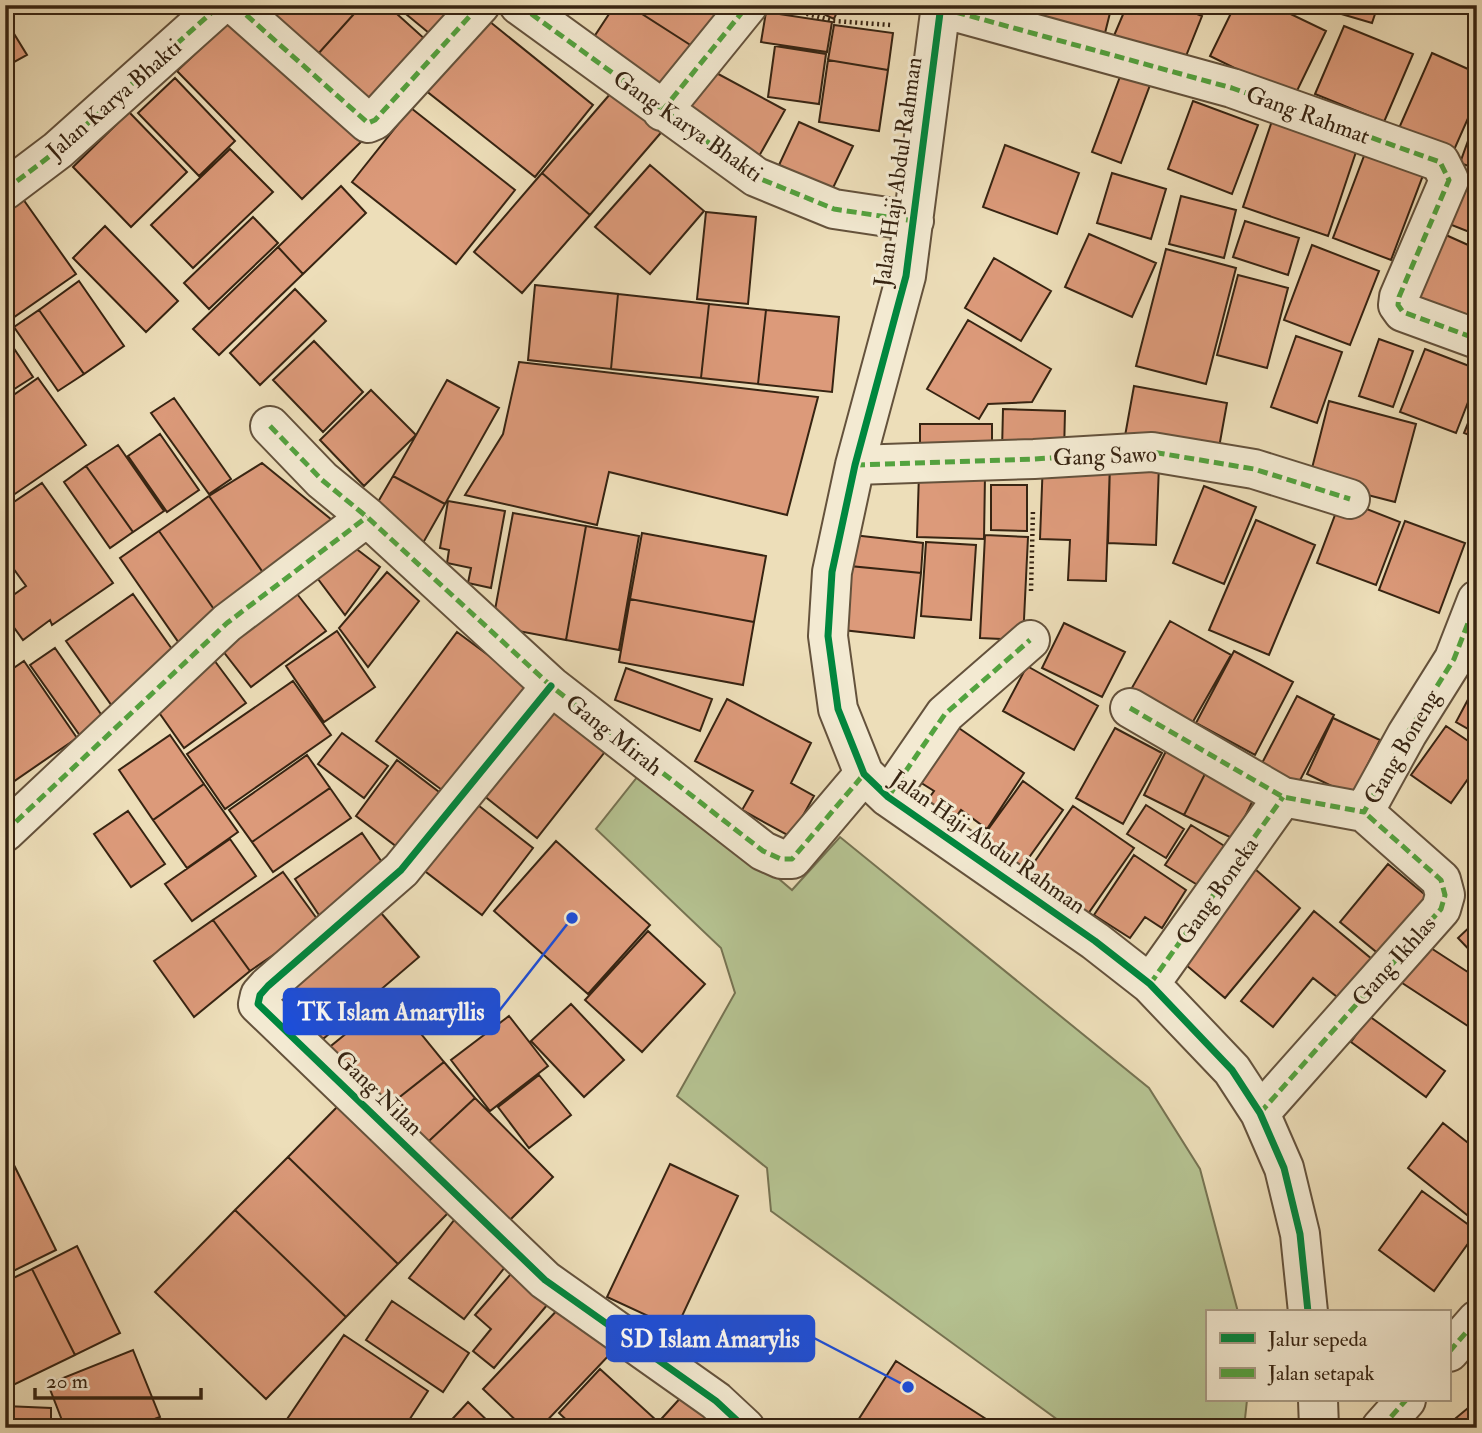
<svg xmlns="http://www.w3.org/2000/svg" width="1482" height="1433" viewBox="0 0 1482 1433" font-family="'IM FELL Double Pica',serif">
  <rect width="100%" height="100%" fill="#eddeb9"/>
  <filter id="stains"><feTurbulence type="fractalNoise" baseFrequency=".00286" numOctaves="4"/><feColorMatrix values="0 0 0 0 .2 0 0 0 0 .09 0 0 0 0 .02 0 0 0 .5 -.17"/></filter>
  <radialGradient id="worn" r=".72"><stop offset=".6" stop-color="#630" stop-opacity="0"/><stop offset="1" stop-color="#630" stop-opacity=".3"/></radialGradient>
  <path fill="#b5c291" stroke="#767352" stroke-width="2" d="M646 766 792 890 840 837 1149 1088 1200 1169 1238 1312H1207V1400H1247L1244 1428H1069L771 1211 767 1168 677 1096 735 993 721 948 596 829Z"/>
  <path fill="#dc9a7a" stroke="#372412" stroke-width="2" d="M280 5H362L309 64 264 23Z
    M362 5H387L427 41 363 112 309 64Z
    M395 5H473L435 38Z
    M615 5H628L695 48 663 95 588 46Z
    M628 5H724L695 48Z
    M804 5H840L834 19Z
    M1000 5H1048L1044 19Z
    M1048 5H1112L1104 37 1044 19Z
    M1127 5H1175L1202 16 1182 66 1113 38Z
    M1235 5H1272L1326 31 1294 97 1210 56Z
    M1322 5H1378L1372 23 1321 8Z
    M766 12 832 22 827 52 761 42Z
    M238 13 362 141 302 199 177 71Z
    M479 13 593 105 535 177 420 86Z
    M5 19 27 55 5 67Z
    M834 25 893 33 888 70 828 60Z
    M1344 26 1413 54 1384 122 1315 94Z
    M775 46 826 54 819 104 768 97Z
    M1432 53 1477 73V98L1450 159 1396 135Z
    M828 60 888 70 879 131 819 122Z
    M709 69 785 110 758 158 683 117Z
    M1121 74 1150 85 1121 163 1092 152Z
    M175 78 235 141 199 176 138 113Z
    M617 86 665 128 590 215 542 173Z
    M1193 101 1258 125 1232 194 1168 169Z
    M411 108 515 190 456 264 352 182Z
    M129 112 187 172 131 227 73 167Z
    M1275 112 1360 140 1328 236 1243 207Z
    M1477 116V169L1460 163Z
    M799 122 853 146 832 190 779 165Z
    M1005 145 1079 173 1057 234 983 207Z
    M1367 148 1425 170 1391 260 1333 238Z
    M230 149 273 192 193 268 151 225Z
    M650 165 704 211 650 274 595 227Z
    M542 173 590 215 522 293 474 252Z
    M1112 173 1166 189 1151 239 1097 223Z
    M1455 179 1477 187V235L1439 220Z
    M341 186 366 213 303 274 278 247Z
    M18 192 76 274 7 322 5 200Z
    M1181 196 1236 210 1224 258 1169 244Z
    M706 212 756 217 748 304 697 299Z
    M253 217 278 243 209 309 184 283Z
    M1245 221 1299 238 1288 275 1233 257Z
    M105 226 178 301 146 332 73 258Z
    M1437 231 1477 249V319L1407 300Z
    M1089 234 1156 263 1132 317 1065 287Z
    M1312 245 1379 271 1350 345 1284 320Z
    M278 247 303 274 219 355 193 329Z
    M1166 249 1236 268 1206 384 1136 366Z
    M994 258 1051 291 1021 341 965 308Z
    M1238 275 1288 288 1267 368 1217 355Z
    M79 281 124 346 84 374 39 310Z
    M535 285 618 294 611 369 528 360Z
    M295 289 326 321 260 385 230 353Z
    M618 294 709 304 701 378 611 369Z
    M709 304 766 310 758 384 701 378Z
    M39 310 84 374 58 391 14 327Z
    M766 310 839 317 832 392 758 384Z
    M968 320 1051 369 1032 402 988 404 979 419 927 389Z
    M1296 336 1342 352 1317 423 1271 407Z
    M1379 339 1413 351 1393 407 1359 396Z
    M314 341 363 392 323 432 273 380Z
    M13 347 33 377 5 395V352Z
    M1425 349 1477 369V379L1456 433 1400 412Z
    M519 362 818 397 787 515 609 472 597 525 465 495 503 434Z
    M38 378 86 445 9 498 5 493V401Z
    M447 380 499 408 445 504 393 476Z
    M1134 386 1227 403 1218 453 1125 436Z
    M371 390 416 435 364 486 320 440Z
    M174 398 231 479 209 494 151 413Z
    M1329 401 1416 424 1395 502 1309 480Z
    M1477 401V438L1464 433Z
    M1003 409 1065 411 1064 454 1002 451Z
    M920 424H992V458H920Z
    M160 434 199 490 167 512 128 456Z
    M118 445 164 511 133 532 86 466Z
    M1043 460 1110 463 1106 581 1068 580 1070 540 1040 539Z
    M262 463 343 529 269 581 209 496Z
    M1110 463 1159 465 1156 545 1108 543Z
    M86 466 133 532 110 548 64 482Z
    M919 473 985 475 984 539 917 537Z
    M393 476 445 504 423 543 371 514Z
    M42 483 113 583 52 625 50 620 23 640 5 615V601L26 586 5 557V508Z
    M991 485H1027V531L991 530Z
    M1204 486 1256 507 1224 584 1173 563Z
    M209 496 269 581 218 615 159 531Z
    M1341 499 1400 522 1376 585 1317 563Z
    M448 501 505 511 491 588 468 583 471 568 447 563 449 550 440 548Z
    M513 513 586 526 566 640 492 626Z
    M1256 520 1315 545 1269 655 1209 630Z
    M1405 521 1465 543 1439 613 1379 590Z
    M586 526 639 536 619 650 566 640Z
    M159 531 218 615 179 643 120 558Z
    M642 533 766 556 754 622 630 599Z
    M853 535 923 543 921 573 850 566Z
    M985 535 1028 537 1023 640 980 638Z
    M346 541 380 567 345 615 318 579Z
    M926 542 976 545 971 620 921 616Z
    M850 566 921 573 914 638 843 630Z
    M387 572 419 601 368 667 339 628Z
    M294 590 326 631 251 687 219 646Z
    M133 594 179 659 112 706 66 641Z
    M630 599 754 622 743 685 619 662Z
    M1170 621 1231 655 1190 727 1129 693Z
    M1064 623 1125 652 1102 697 1042 668Z
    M337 631 375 687 324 722 286 666Z
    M457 632 534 689 446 793 376 741Z
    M55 648 105 720 81 737 30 665Z
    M1234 651 1293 682 1255 755 1196 723Z
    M214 660 246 703 184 748 153 704Z
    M24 661 77 738 10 784 5 777V674Z
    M1027 666 1098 706 1074 750 1003 711Z
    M626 668 712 699 700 731 615 700Z
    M293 681 331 735 225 809 187 754Z
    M1472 692 1477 695V734L1456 722Z
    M1297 696 1334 715 1297 786 1260 767Z
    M727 699 811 743 791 783 814 796 791 837 742 810 753 791 695 761Z
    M548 700 608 748 537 838 478 791Z
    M1333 718 1380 740 1352 796 1307 774Z
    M953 724 1024 773 987 829 961 810 946 831 919 812 934 791 915 779Z
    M1446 726 1477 747V766L1451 803 1411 775Z
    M1115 728 1162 753 1123 824 1076 798Z
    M342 733 388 766 364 798 318 764Z
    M170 735 204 784 153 820 119 770Z
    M1166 751 1207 770 1184 815 1144 795Z
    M307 755 330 788 252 842 229 810Z
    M397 760 447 798 405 853 356 816Z
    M1207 770 1256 794 1234 839 1184 815Z
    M1023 781 1063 810 1020 870 979 842Z
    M204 784 238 832 187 868 153 820Z
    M330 788 351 818 273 872 252 842Z
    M465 795 533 848 482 915 413 862Z
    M1146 805 1184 829 1166 858 1127 834Z
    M1073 806 1134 848 1083 921 1022 880Z
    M128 811 165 864 131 887 94 834Z
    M1191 825 1234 852 1209 892 1165 865Z
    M362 833 388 871 321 918 295 879Z
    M230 839 256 876 192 921 165 884Z
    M556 841 650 925 588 994 494 911Z
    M1134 855 1186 890 1162 928 1145 917 1130 938 1094 915Z
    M1388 864 1429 898 1380 955 1340 922Z
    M1255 869 1300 908 1225 998 1179 959Z
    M283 872 320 923 250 971 213 920Z
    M375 906 419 957 323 1039 280 989Z
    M1314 911 1373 960 1341 1000 1313 978 1273 1027 1241 1001Z
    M213 920 250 971 194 1017 154 961Z
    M1477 920V958L1458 938Z
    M648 931 705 984 642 1052 585 1000Z
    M1417 939 1477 978V1032L1393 977Z
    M391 997 444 1062 378 1114 326 1050Z
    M571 1004 624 1060 584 1097 531 1041Z
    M509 1016 548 1066 490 1111 451 1060Z
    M1369 1016 1445 1071 1426 1097 1351 1042Z
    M444 1062 475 1098 415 1154 378 1114Z
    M539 1075 571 1115 529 1148 498 1107Z
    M475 1098 553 1177 498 1232 415 1154Z
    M340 1104 450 1211 398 1264 288 1157Z
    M1443 1123 1477 1150V1223L1408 1168Z
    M9 1155 56 1250 5 1275V1156Z
    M288 1157 398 1264 346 1317 235 1210Z
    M670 1164 738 1196 676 1329 607 1297Z
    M1422 1191 1477 1231 1434 1291 1379 1250Z
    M235 1210 346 1317 266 1399 155 1292Z
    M455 1219 509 1262 464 1319 409 1278Z
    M77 1246 120 1333 75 1355 32 1269Z
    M517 1267 553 1298 494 1368 473 1351 491 1329 475 1315Z
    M32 1269 75 1355 5 1389V1282Z
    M392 1301 469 1353 443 1392 366 1340Z
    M562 1305 612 1352 540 1428H524L483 1389Z
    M344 1335 428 1391 404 1428H281Z
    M133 1350 160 1417 130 1428H65L48 1384Z
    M896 1361 1000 1428H853Z
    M600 1369 656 1420 648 1428H575L559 1413Z
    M684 1394 721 1428H653Z
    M468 1402 495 1428H444Z
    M1474 1403 1477 1406V1428H1444Z
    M5 1406 51 1408V1428H5Z"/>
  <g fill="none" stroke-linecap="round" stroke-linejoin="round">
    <defs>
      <path id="minor" d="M235 5 368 123 375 120 480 5
        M519 5 756 177 834 209 914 221
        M941 5 906 276 855 465 832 572 828 636 838 709 864 774 888 797 1095 941 1150 984 1232 1070 1260 1113 1284 1168 1300 1234 1308 1312
        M941 8 1232 88 1440 162 1449 180 1399 297 1398 305 1403 312 1477 339
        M662 111 748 5
        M5 190 58 150 220 5
        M270 426 322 480 367 517 551 686 763 851 781 859H792L864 774
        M855 465 1034 459 1152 452 1254 469 1350 499
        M551 686 401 870 268 986 260 995 258 1004 545 1280 716 1401 745 1428
        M1130 708 1283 797 1364 812 1407 734 1454 659 1477 600
        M888 797 945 714 1030 640
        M5 832 227 623 367 517
        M1150 984 1283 797
        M1260 1113 1441 909 1445 895 1441 880 1364 812
        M1449 1352 1477 1320
        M1318 1400 1319 1428
        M1381 1428 1406 1400"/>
    </defs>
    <use href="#minor" stroke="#64523c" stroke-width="42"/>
    <path stroke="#372412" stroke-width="4.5" stroke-dasharray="2 3.5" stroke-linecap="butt" d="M796 11 834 21 891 25
      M1031 591 1033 509"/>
    <use href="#minor" stroke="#f3ead2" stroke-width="38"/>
    <path stroke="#53a33f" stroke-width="5" stroke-dasharray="10 5" stroke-linecap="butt" d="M235 5 368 123 375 120 480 5
      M519 5 756 177 834 209 914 221
      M941 8 1232 88 1440 162 1449 180 1399 297 1398 305 1403 312 1477 339
      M662 111 748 5
      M5 190 58 150 220 5
      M270 426 322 480 367 517 551 686 763 851 781 859H792L864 774
      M855 465 1034 459 1152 452 1254 469 1350 499
      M1130 708 1283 797 1364 812 1407 734 1454 659 1477 600
      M888 797 945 714 1030 640
      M5 832 227 623 367 517
      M1150 984 1283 797
      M1260 1113 1441 909 1445 895 1441 880 1364 812
      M1449 1352 1477 1320
      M1381 1428 1406 1400"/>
    <defs>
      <path id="cycleway" d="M941 5 906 276 855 465 832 572 828 636 838 709 864 774 888 797 1095 941 1150 984 1232 1070 1260 1113 1284 1168 1300 1234 1308 1312
        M551 686 401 870 268 986 260 995 258 1004 545 1280 716 1401 745 1428"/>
    </defs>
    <use href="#cycleway" stroke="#f3ead2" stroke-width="11"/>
    <use href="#cycleway" stroke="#00873e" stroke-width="7"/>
  </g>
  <g text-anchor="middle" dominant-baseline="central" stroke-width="6" stroke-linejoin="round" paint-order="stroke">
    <g font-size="23" fill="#372412" stroke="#f3ead2">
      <text transform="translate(114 99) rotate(-41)">Jalan Karya Bhakti</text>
      <text transform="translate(1308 115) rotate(20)">Gang Rahmat</text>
      <text transform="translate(688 126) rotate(35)">Gang Karya Bhakti</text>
      <text transform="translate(898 172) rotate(-82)">Jalan Haji Abdul Rahman</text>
      <text transform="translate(1105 456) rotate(-2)">Gang Sawo</text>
      <text transform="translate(614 735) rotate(38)">Gang Mirah</text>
      <text transform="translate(1402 747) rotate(-60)">Gang Boneng</text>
      <text transform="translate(988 842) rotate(35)">Jalan Haji Abdul Rahman</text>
      <text transform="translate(1217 891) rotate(-55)">Gang Boneka</text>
      <text transform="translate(1394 961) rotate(-48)">Gang Ikhlas</text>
      <text transform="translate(379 1093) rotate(44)">Gang Nilan</text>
    </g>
  </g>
  <path fill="none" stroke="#1d4ed8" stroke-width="2.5" d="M572 918L499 1011M908 1387L814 1338"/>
  <g fill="#1d4ed8" stroke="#f3ead2" stroke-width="2.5">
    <circle cx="572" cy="918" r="7"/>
    <circle cx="908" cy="1387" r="7"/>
  </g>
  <g fill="#1d4ed8" stroke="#1d4ed8" stroke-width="2.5">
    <rect x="284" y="989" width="215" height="45" rx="7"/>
    <rect x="607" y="1316" width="207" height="45" rx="7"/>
  </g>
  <g font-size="24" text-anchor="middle" font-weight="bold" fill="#fff">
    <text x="391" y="1020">TK Islam Amaryllis</text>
    <text x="710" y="1347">SD Islam Amarylis</text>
  </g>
  <rect width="1482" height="1433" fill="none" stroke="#eddeb9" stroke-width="28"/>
  <rect x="7" y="7" width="1468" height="1419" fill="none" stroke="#372412" stroke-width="3.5"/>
  <rect x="14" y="14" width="1454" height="1405" fill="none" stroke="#372412" stroke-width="2"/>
  <rect x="1206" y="1310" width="245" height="91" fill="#f3ead2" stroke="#a89b85" stroke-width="2"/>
  <rect x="1220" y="1333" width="35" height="10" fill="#00873e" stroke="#a89b85" stroke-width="2"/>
  <text x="1268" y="1346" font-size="21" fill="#372412">Jalur sepeda</text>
  <rect x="1220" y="1368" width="35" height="10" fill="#53a33f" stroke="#a89b85" stroke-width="2"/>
  <text x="1268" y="1380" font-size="21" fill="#372412">Jalan setapak</text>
  <path d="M35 1388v10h166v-10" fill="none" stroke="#372412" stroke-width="3.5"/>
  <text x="46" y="1388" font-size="21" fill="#372412" stroke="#f3ead2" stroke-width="5" paint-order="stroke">20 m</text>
  <rect width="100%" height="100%" filter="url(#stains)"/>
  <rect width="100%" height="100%" fill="url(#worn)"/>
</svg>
